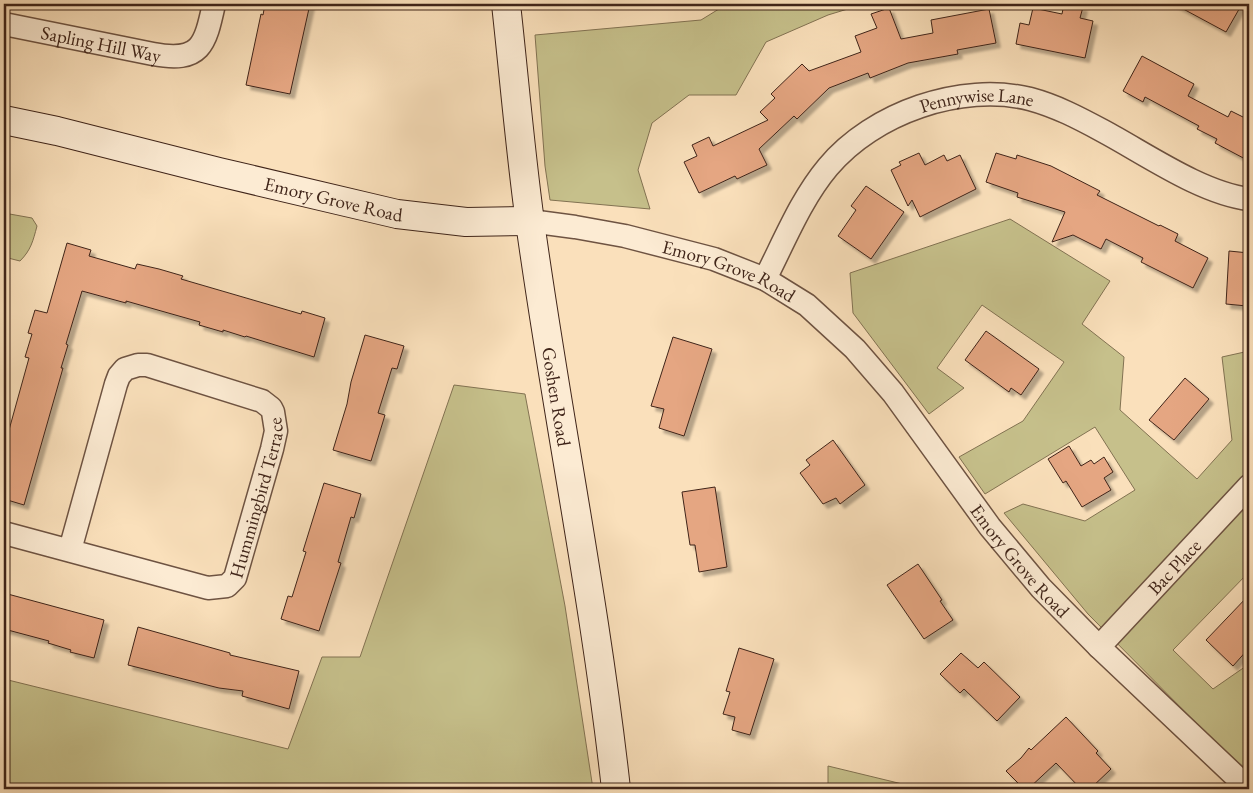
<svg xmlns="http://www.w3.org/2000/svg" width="1253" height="793" viewBox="0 0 1253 793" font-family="'EB Garamond',serif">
  <defs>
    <filter id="shadow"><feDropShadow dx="4.5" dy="4.5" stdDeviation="1" flood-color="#0004"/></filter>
  </defs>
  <rect width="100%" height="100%" fill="#fae0bb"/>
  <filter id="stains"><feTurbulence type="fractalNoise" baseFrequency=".004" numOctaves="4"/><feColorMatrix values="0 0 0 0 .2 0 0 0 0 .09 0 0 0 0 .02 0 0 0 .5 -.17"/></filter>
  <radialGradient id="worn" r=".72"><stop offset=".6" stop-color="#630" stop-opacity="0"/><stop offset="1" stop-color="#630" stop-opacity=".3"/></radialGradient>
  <path fill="#c6c08b" stroke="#827252" d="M727 4H864L828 15 766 42 736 95H689L652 123 638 170 650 209 550 200 545 166 535 35 701 20Z
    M4 213 32 218 37 226C33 241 31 250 20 261L4 257Z
    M1010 219 1110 281 1082 324 1124 357 1120 410 1197 479 1232 440 1222 357 1249 351V572L1173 650 1213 689 1249 664V772L1210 737 1088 614 1004 513 1023 504 1085 521 1135 490 1095 427 985 494 959 457 1023 421 1064 362 982 305 937 368 964 388 929 414 853 313 850 273Z
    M454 385 525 394 565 606 593 789H4V679L288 749 322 657H360Z
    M828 766 923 789H828Z"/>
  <path fill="#e5a682" stroke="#3f2419" filter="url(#shadow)" d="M265 4H310L290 94 246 85 261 14 263 15Z
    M1064 4 1083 7 1080 18 1093 21 1085 58 1016 44 1020 23 1029 25 1033 8 1062 14Z
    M1174 4H1242L1226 32Z
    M889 8 901 39 933 33 931 20 989 9 996 43 957 50 958 54 908 63 870 78 868 73 829 88 797 119 794 116 759 149 767 165 737 179 735 176 699 193 684 162 697 156 692 145 709 137 713 146 768 120 760 112 775 98 771 94 802 64 809 71 861 52 855 36 877 28 871 14Z
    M1142 56 1194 84 1188 96 1228 117 1231 111 1249 120V161L1215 143 1217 139 1197 129 1199 126 1145 97 1143 102 1123 91Z
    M919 153 925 165 944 155 947 161 960 155 976 189 920 217 912 200 908 206 891 170 901 165 899 162Z
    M996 153 1016 159 1017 155 1051 166 1100 191 1097 195 1159 226 1160 225 1178 234 1175 241 1208 258 1193 288 1141 262 1143 258 1106 239 1101 249 1073 235 1052 242 1065 212 1017 197 1018 193 986 182Z
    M866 186 904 212 871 259 838 236 856 210 851 206Z
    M67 243 91 250 89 256 135 269 137 264 159 269 183 276 181 279 301 314 302 311 325 318 314 357 246 336 245 337 223 330V332L199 325 200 322 126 301V303L82 291 66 344 68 345 61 368H63L24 505 4 499V448L29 358 25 357 32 334 28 333 35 310 47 313Z
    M1229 251 1249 253V294L1247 306 1226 304Z
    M986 331 1039 369 1021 395 1011 388 1009 392 965 360Z
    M365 335 404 346 397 369 392 368 378 413 385 415 371 461 333 450 347 404 351 382Z
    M673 337 712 349 684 436 659 428 664 409 651 406Z
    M1185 378 1209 399 1174 440 1149 420Z
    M833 440 865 485 840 504 836 498 823 504 800 473 810 465 806 460Z
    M1069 446 1081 466 1091 460 1094 464 1104 457 1113 472 1104 478 1111 490 1082 507 1066 481 1063 483 1048 459Z
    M324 483 361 494 354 518 351 517 338 562 341 563 319 631 281 619 288 596 292 597 306 552 303 551Z
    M715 487 727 567 699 572 695 545H690L682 492Z
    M918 564 942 600 940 601 953 620 924 639 887 585Z
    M4 593 104 620 94 658 70 652 71 650 48 643 49 641 4 629Z
    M1249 595V648L1233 666 1206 640Z
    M138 627 230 653V655L299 671 289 709 242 696 243 691 219 688 128 665Z
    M739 648 774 659 750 735 732 730 735 717 723 714 730 692 726 691Z
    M961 653 978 668 984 662 1020 697 997 721 964 689 960 693 940 674Z
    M1066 717 1098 751 1096 753 1111 769 1090 789H1081L1056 763 1028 789H1024L1006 771 1021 758 1029 748 1031 750Z"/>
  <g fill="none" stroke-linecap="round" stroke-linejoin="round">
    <defs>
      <g id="street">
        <path id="s1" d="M4 24 153 54C201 63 205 45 214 4"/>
        <path id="s2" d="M530 221 575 227 625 236 714 259 765 279 807 305 855 349 893 393 990 527 1041 588 1099 647 1249 789"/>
        <path id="s3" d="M765 279C784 242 801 199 828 167 873 113 961 82 1030 99 1056 106 1079 118 1103 131 1146 154 1201 193 1249 199"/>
        <path id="s4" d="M4 533 208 588 227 586 235 578 272 449 276 431 273 412 271 408 262 401 147 365H138L125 369 119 376 116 384 70 550"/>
        <path id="s5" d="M1099 647 1249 486"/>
      </g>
      <g id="secondary">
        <path id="s6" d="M506 4C514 76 520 149 530 222 556 411 595 599 616 789"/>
        <path id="s7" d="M4 120 57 131 219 172 397 214 466 222 530 221"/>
      </g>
    </defs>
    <use href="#street" stroke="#6e5342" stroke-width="25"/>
    <use href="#secondary" stroke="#3f2419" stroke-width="30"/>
    <use href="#street" stroke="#fcebd3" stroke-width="22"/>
    <use href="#secondary" stroke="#fcebd3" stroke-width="28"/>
  </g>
  <g text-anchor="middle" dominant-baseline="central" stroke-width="5" stroke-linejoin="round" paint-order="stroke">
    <g font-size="19" fill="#3f2419" stroke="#fcebd3">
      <text stroke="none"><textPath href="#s1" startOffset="99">Sapling Hill Way</textPath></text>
      <text stroke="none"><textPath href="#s3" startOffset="298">Pennywise Lane</textPath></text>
      <text stroke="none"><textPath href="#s7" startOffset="339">Emory Grove Road</textPath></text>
      <text stroke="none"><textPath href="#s2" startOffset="206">Emory Grove Road</textPath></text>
      <text stroke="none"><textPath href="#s6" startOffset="396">Goshen Road</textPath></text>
      <text stroke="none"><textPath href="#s4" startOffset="325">Hummingbird Terrace</textPath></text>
      <text stroke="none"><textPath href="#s2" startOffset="626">Emory Grove Road</textPath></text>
      <text stroke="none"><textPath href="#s5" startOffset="110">Bac Place</textPath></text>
    </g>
  </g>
  <rect width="1253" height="793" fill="none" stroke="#fae0bb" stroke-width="20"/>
  <rect x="5" y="5" width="1243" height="783" fill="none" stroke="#3f2419" stroke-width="2.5"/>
  <rect x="10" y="10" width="1233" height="773" fill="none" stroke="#3f2419"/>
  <rect width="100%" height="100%" filter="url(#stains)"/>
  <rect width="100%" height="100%" fill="url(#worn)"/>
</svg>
